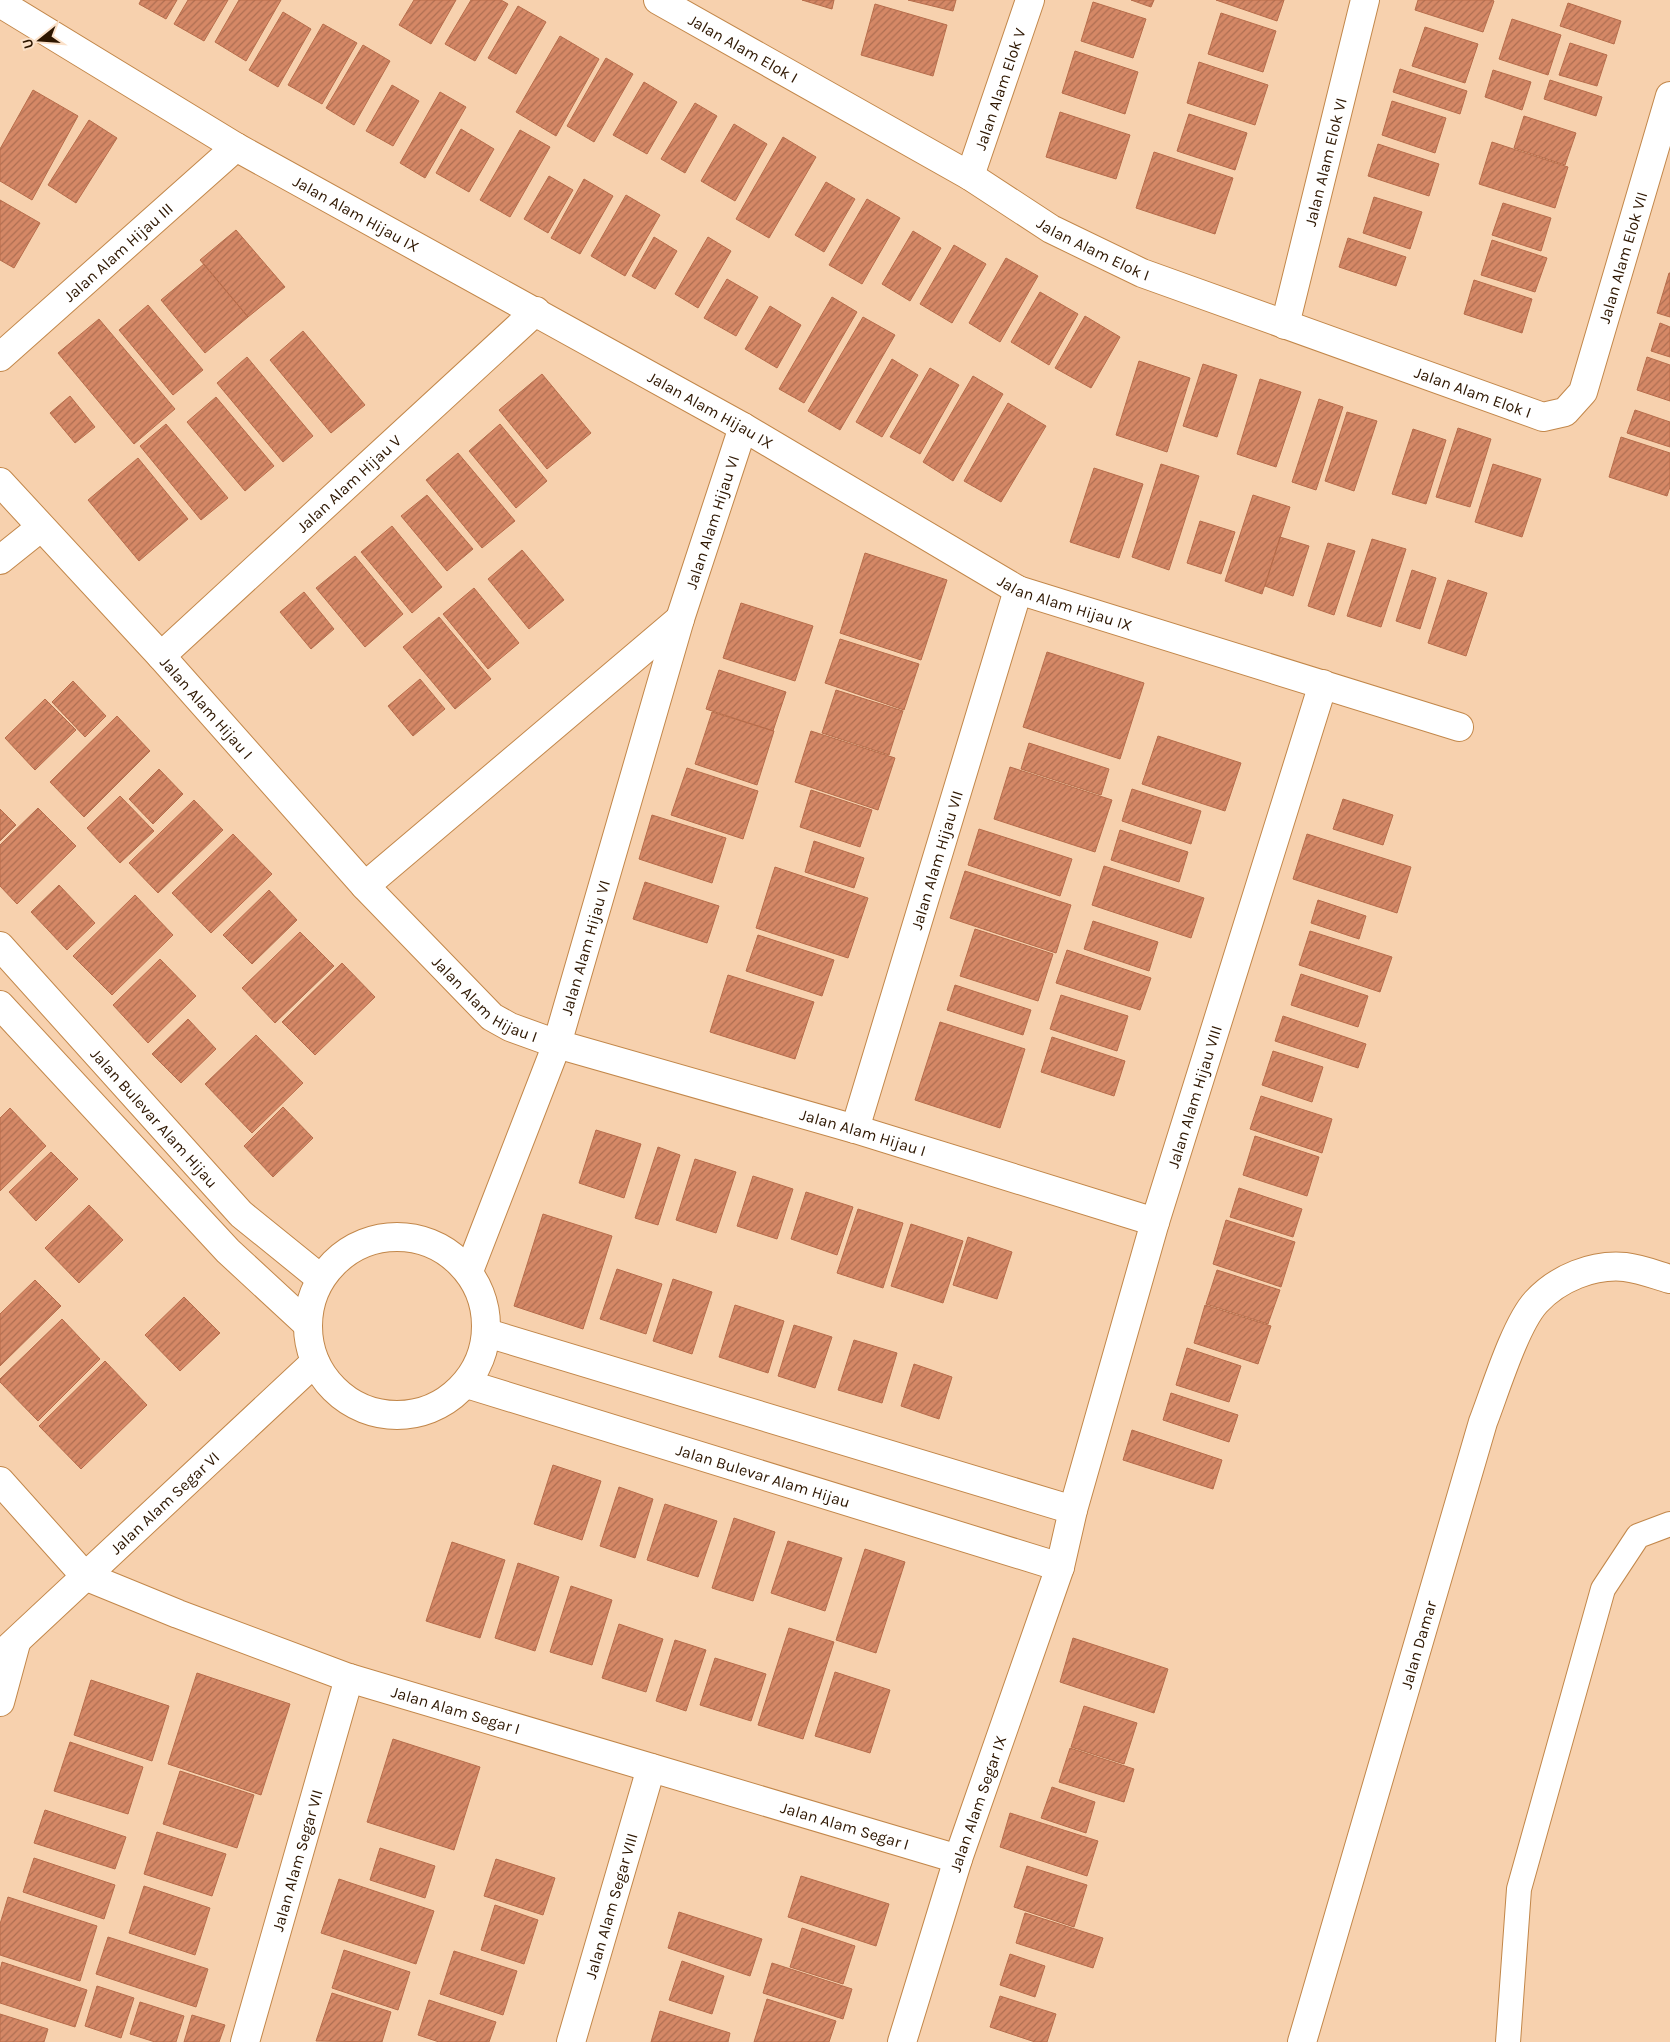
<svg xmlns="http://www.w3.org/2000/svg" width="1670" height="2042" viewBox="0 0 1670 2042" font-family="Karla,sans-serif">
  <defs>
    <pattern id="building-hatch" width="6" height="6" patternUnits="userSpaceOnUse" patternTransform="scale(1.25)"><rect width="6" height="6" fill="#d58866"/><path d="M-1 1l2-2M0 6l6-6M5 7l2-2" fill="none" stroke="#ad6e52"/></pattern>
  </defs>
  <rect width="100%" height="100%" fill="#f7d1ae"/>
  <path fill="url(#building-hatch)" stroke="#b76d4b" d="M141 0H177L166 19 139 4Z
    M188 0H228L204 41 174 24Z
    M239 0H281L246 61 215 42Z
    M414 0H456L431 44 399 25Z
    M471 0H501L508 4 475 61 445 44Z
    M802 0H834L832 9Z
    M908 0H956L953 11Z
    M1131 0H1154L1151 7Z
    M1216 0H1284L1277 21Z
    M1418 0H1492L1494 1 1483 32 1415 10Z
    M1093 2 1146 19 1133 58 1081 41Z
    M1568 3 1621 21 1614 44 1560 26Z
    M875 4 947 25 933 76 861 55Z
    M518 6 546 22 516 74 488 58Z
    M283 12 311 29 278 87 249 70Z
    M1221 13 1276 31 1263 72 1208 54Z
    M1512 19 1561 35 1548 75 1499 59Z
    M323 24 357 43 322 104 288 85Z
    M1425 27 1478 44 1465 83 1412 66Z
    M560 36 599 59 556 136 516 112Z
    M1570 43 1607 55 1597 86 1559 75Z
    M363 45 390 61 354 125 326 108Z
    M1075 51 1138 72 1125 114 1062 93Z
    M606 58 633 74 594 142 567 126Z
    M1199 62 1268 85 1255 125 1187 103Z
    M1400 69 1467 91 1460 114 1393 92Z
    M1493 70 1531 82 1522 110 1485 97Z
    M1550 80 1602 97 1596 116 1544 99Z
    M644 82 677 102 647 154 613 135Z
    M392 85 419 101 393 146 366 131Z
    M33 90 78 116 32 200 0 181V149Z
    M440 92 466 107 425 178 400 163Z
    M1392 101 1446 118 1435 153 1382 135Z
    M695 103 717 116 685 173 661 159Z
    M1060 112 1130 135 1116 179 1046 157Z
    M1189 114 1247 133 1235 170 1177 151Z
    M1524 116 1576 133 1565 165 1514 148Z
    M89 120 117 138 76 203 48 185Z
    M734 124 767 144 735 201 701 181Z
    M461 129 494 149 469 192 436 173Z
    M520 130 550 147 510 217 480 200Z
    M783 137 816 157 769 238 736 219Z
    M1492 142 1568 167 1555 208 1479 184Z
    M1378 144 1439 164 1429 196 1368 176Z
    M1154 152 1233 178 1215 234 1136 208Z
    M549 176 573 190 548 233 524 219Z
    M584 179 613 196 580 254 551 238Z
    M826 182 855 199 824 252 795 235Z
    M626 195 660 215 625 276 591 256Z
    M1374 197 1422 212 1410 249 1363 233Z
    M867 199 900 218 862 284 829 265Z
    M0 200 40 223 14 268 0 260Z
    M1503 203 1551 218 1541 251 1492 235Z
    M236 230 285 287 248 317 200 260Z
    M913 231 941 248 910 301 882 284Z
    M654 237 677 251 655 289 632 276Z
    M708 237 731 251 698 308 675 294Z
    M1348 238 1406 257 1396 286 1339 267Z
    M1492 240 1547 258 1535 292 1481 275Z
    M954 245 986 264 952 323 920 304Z
    M1006 258 1038 276 1000 342 969 323Z
    M204 264 248 317 205 353 161 300Z
    M1669 273H1670V317L1657 313Z
    M727 279 758 297 736 336 704 318Z
    M1474 280 1532 299 1522 333 1464 314Z
    M1040 292 1078 314 1049 365 1011 342Z
    M832 297 857 312 804 403 779 389Z
    M148 305 203 370 173 395 119 330Z
    M770 306 801 325 777 368 745 349Z
    M1085 316 1120 337 1091 388 1055 368Z
    M863 317 895 335 840 430 808 411Z
    M99 319 175 409 134 444 58 353Z
    M1660 323 1670 327V357L1651 351Z
    M303 331 365 405 331 433 270 360Z
    M247 357 313 436 283 462 217 383Z
    M1647 357 1670 365V401L1637 390Z
    M892 359 918 375 882 437 856 422Z
    M1139 361 1190 378 1167 452 1116 435Z
    M1203 364 1237 375 1217 437 1183 426Z
    M930 368 959 385 920 454 890 437Z
    M542 374 591 433 547 469 499 410Z
    M973 376 1003 394 953 481 923 462Z
    M1260 379 1301 392 1276 467 1237 454Z
    M70 396 95 427 75 443 50 413Z
    M216 397 274 466 245 491 187 422Z
    M1319 399 1343 407 1316 490 1292 482Z
    M1008 403 1046 426 1001 502 964 481Z
    M1635 410 1670 422V447L1627 433Z
    M1347 412 1377 421 1354 491 1325 481Z
    M166 424 228 498 201 520 140 446Z
    M500 424 547 481 516 508 469 451Z
    M1458 428 1491 439 1470 507 1436 497Z
    M1413 429 1446 440 1426 504 1392 494Z
    M1621 437 1670 453V487L1667 496 1609 477Z
    M458 453 515 521 482 548 426 480Z
    M138 458 188 519 139 561 88 500Z
    M1161 464 1199 476 1169 570 1132 557Z
    M1493 464 1541 479 1522 537 1475 522Z
    M1094 468 1143 484 1119 558 1070 542Z
    M427 495 473 549 447 571 401 516Z
    M1253 495 1290 507 1262 594 1225 581Z
    M1200 521 1235 532 1221 574 1187 563Z
    M392 526 442 587 412 613 361 552Z
    M1280 537 1309 546 1293 596 1265 586Z
    M1372 539 1406 549 1381 627 1347 616Z
    M1328 543 1355 551 1334 615 1308 606Z
    M522 550 564 600 529 629 488 579Z
    M865 553 947 580 921 660 840 633Z
    M355 556 403 614 365 647 316 588Z
    M1412 570 1436 578 1420 629 1396 621Z
    M1448 580 1487 593 1466 656 1428 643Z
    M474 588 519 643 488 669 443 614Z
    M304 592 334 629 311 649 280 612Z
    M741 603 813 626 795 681 723 658Z
    M439 617 491 679 455 709 403 647Z
    M840 639 919 664 904 710 825 683Z
    M1047 652 1144 683 1120 759 1023 727Z
    M719 670 786 692 773 731 706 709Z
    M420 679 445 709 413 736 388 706Z
    M73 681 106 716 85 737 52 702Z
    M836 690 903 711 889 755 822 733Z
    M45 699 76 730 35 770 5 738Z
    M712 712 774 731 757 785 695 764Z
    M117 716 150 751 84 817 50 782Z
    M811 731 895 758 878 810 795 782Z
    M1158 736 1241 763 1225 811 1142 784Z
    M1029 743 1109 769 1101 795 1021 769Z
    M1010 767 1112 800 1095 852 994 819Z
    M687 768 758 791 743 839 671 815Z
    M159 769 183 794 153 824 129 799Z
    M1132 789 1201 811 1191 844 1122 821Z
    M811 790 872 810 860 847 800 827Z
    M120 796 154 831 120 863 87 828Z
    M1343 799 1393 815 1383 845 1333 829Z
    M194 800 223 830 158 893 129 863Z
    M38 808 76 846 17 904 0 886V845Z
    M0 809 16 825 0 841Z
    M652 815 726 838 712 883 639 859Z
    M979 829 1072 859 1060 896 968 865Z
    M1120 830 1188 852 1179 882 1111 860Z
    M233 834 272 874 211 933 172 893Z
    M1307 834 1411 867 1397 913 1293 879Z
    M814 841 864 858 854 888 805 872Z
    M1104 866 1204 898 1191 938 1092 905Z
    M775 867 868 898 848 958 756 928Z
    M965 871 1071 905 1056 953 950 918Z
    M645 882 719 906 707 943 633 919Z
    M59 885 95 923 67 950 31 912Z
    M269 890 297 920 252 964 223 935Z
    M135 895 173 935 112 995 73 956Z
    M1318 900 1366 916 1359 939 1311 923Z
    M1093 921 1158 942 1149 971 1084 949Z
    M975 929 1053 954 1038 1001 960 976Z
    M1310 931 1392 957 1380 992 1299 965Z
    M300 932 334 966 275 1023 242 988Z
    M758 935 834 960 822 996 746 971Z
    M1067 950 1151 978 1140 1010 1056 983Z
    M160 959 196 996 148 1043 113 1005Z
    M342 963 375 997 315 1055 282 1022Z
    M1301 974 1368 996 1358 1027 1291 1005Z
    M728 975 814 1002 795 1059 710 1032Z
    M955 985 1031 1010 1023 1035 947 1010Z
    M1061 995 1128 1016 1117 1051 1050 1029Z
    M1283 1016 1366 1044 1358 1068 1275 1041Z
    M188 1019 216 1049 181 1083 152 1054Z
    M940 1022 1025 1049 1000 1128 915 1100Z
    M256 1035 303 1083 252 1133 205 1084Z
    M1052 1037 1125 1061 1114 1096 1041 1072Z
    M1273 1051 1323 1067 1312 1102 1262 1085Z
    M1261 1096 1332 1119 1322 1153 1250 1129Z
    M283 1107 313 1138 273 1177 244 1146Z
    M10 1108 46 1146 0 1191V1118Z
    M596 1130 641 1144 624 1198 579 1183Z
    M1255 1136 1319 1157 1307 1196 1243 1175Z
    M658 1147 680 1155 658 1225 635 1218Z
    M51 1152 78 1179 36 1221 9 1192Z
    M695 1159 736 1172 716 1233 676 1220Z
    M753 1176 793 1189 777 1239 737 1226Z
    M1239 1188 1302 1209 1293 1237 1230 1217Z
    M806 1192 853 1207 837 1255 791 1239Z
    M89 1205 123 1240 79 1283 45 1248Z
    M858 1209 903 1223 883 1288 837 1273Z
    M543 1214 612 1236 583 1329 514 1306Z
    M1226 1220 1295 1242 1281 1287 1213 1264Z
    M911 1224 963 1241 943 1303 891 1286Z
    M968 1237 1012 1252 997 1299 953 1285Z
    M617 1269 662 1284 646 1334 600 1319Z
    M1217 1270 1280 1290 1268 1324 1206 1304Z
    M673 1279 712 1292 692 1354 653 1341Z
    M35 1280 61 1306 0 1366V1314Z
    M184 1297 220 1333 180 1371 145 1335Z
    M735 1305 784 1321 768 1373 719 1357Z
    M1205 1305 1271 1326 1258 1364 1194 1343Z
    M62 1319 100 1359 38 1421 0 1382V1379Z
    M794 1325 832 1337 815 1388 778 1376Z
    M854 1340 897 1353 882 1403 838 1390Z
    M1187 1348 1241 1366 1229 1402 1176 1385Z
    M105 1361 147 1405 81 1469 39 1426Z
    M914 1364 952 1377 939 1419 901 1406Z
    M1171 1393 1238 1415 1229 1442 1163 1420Z
    M1132 1430 1222 1460 1213 1489 1123 1460Z
    M553 1465 601 1481 582 1540 534 1524Z
    M619 1487 653 1499 635 1558 600 1546Z
    M665 1504 717 1521 698 1577 647 1560Z
    M734 1518 775 1532 753 1601 712 1588Z
    M788 1541 842 1558 825 1611 771 1593Z
    M452 1542 505 1560 480 1638 426 1621Z
    M865 1549 905 1562 876 1653 836 1640Z
    M518 1563 559 1577 535 1651 495 1638Z
    M571 1586 612 1600 592 1665 550 1652Z
    M619 1624 663 1639 646 1692 602 1678Z
    M789 1628 834 1642 803 1739 758 1725Z
    M1073 1638 1168 1669 1154 1713 1060 1682Z
    M675 1640 706 1650 686 1711 656 1701Z
    M715 1658 766 1674 751 1721 700 1705Z
    M835 1672 890 1690 870 1753 815 1736Z
    M197 1673 290 1704 261 1795 168 1764Z
    M91 1680 169 1706 152 1761 74 1735Z
    M1084 1706 1137 1723 1124 1764 1071 1747Z
    M393 1739 480 1767 454 1850 367 1822Z
    M70 1742 143 1767 128 1814 54 1791Z
    M1070 1748 1134 1769 1124 1802 1059 1782Z
    M180 1771 254 1795 237 1848 163 1824Z
    M1052 1787 1095 1802 1086 1833 1041 1818Z
    M45 1810 126 1837 115 1869 34 1843Z
    M1010 1813 1098 1841 1087 1876 1000 1847Z
    M157 1832 226 1854 212 1896 144 1874Z
    M380 1848 435 1866 425 1898 370 1880Z
    M34 1858 115 1885 104 1919 23 1892Z
    M496 1859 555 1878 543 1915 484 1896Z
    M1027 1866 1087 1885 1074 1927 1014 1907Z
    M801 1876 889 1904 876 1946 788 1917Z
    M339 1879 434 1911 416 1964 321 1933Z
    M144 1886 210 1908 195 1955 129 1933Z
    M8 1897 97 1926 80 1981 0 1955V1924Z
    M495 1905 538 1920 524 1964 481 1950Z
    M679 1912 762 1939 750 1976 668 1948Z
    M1025 1913 1103 1938 1093 1968 1016 1943Z
    M802 1928 855 1946 843 1984 790 1967Z
    M108 1937 208 1969 196 2007 96 1974Z
    M344 1950 410 1972 398 2010 332 1988Z
    M454 1951 517 1971 503 2015 440 1994Z
    M1010 1954 1045 1966 1035 1997 1000 1985Z
    M682 1961 724 1976 712 2014 669 2000Z
    M2 1962 87 1990 75 2027 0 2003V1970Z
    M772 1963 852 1989 843 2019 763 1993Z
    M97 1986 134 1998 121 2038 85 2026Z
    M332 1993 391 2012 382 2042 316 2041Z
    M1000 1996 1056 2014 1047 2042H1035L990 2027Z
    M767 1999 836 2021 829 2042H754Z
    M429 2000 496 2022 489 2042H439L418 2035Z
    M140 2002 184 2016 176 2042H155L130 2034Z
    M660 2011 730 2033 728 2042H651Z
    M0 2014 48 2029 44 2042H0Z
    M192 2015 225 2025 219 2042H184Z"/>
  <g fill="none" stroke-linecap="round" stroke-linejoin="round">
    <defs>
      <path id="service" d="M1508 2042 1519 1889 1603 1589 1638 1536 1670 1524"/>
      <g id="minor">
        <path id="s1" d="M658 0 970 176 1051 229 1142 273 1543 417 1565 412 1583 392 1670 96"/>
        <path id="s2" d="M0 3 236 147 743 427 1018 590 1459 727"/>
        <path id="s3" d="M970 176 1030 0"/>
        <path id="s4" d="M1285 325 1365 0"/>
        <path id="s5" d="M0 357 236 147"/>
        <path id="s6" d="M0 482 161 656 365 886 492 1017 510 1027 557 1044 855 1129 1155 1222"/>
        <path d="M0 560 40 528"/>
        <path id="s7" d="M161 656 536 311"/>
        <path d="M365 886 680 619"/>
        <path id="s8" d="M0 946 241 1214 320 1278"/>
        <path d="M0 1005 228 1251 307 1324"/>
        <path id="s9" d="M855 1129 1018 590"/>
        <circle cx="397" cy="1326" r="89"/>
        <path id="s10" d="M469 1271 557 1044 680 619 743 427"/>
        <path d="M487 1333 1073 1510"/>
        <path id="s11" d="M467 1384 1060 1567"/>
        <path id="s12" d="M0 1481 85 1576 178 1614 349 1678 958 1859"/>
        <path id="s13" d="M0 1656 315 1362"/>
        <path d="M0 1702 16 1643"/>
        <path id="s14" d="M245 2042 349 1678"/>
        <path id="s15" d="M571 2042 651 1768"/>
        <path id="s16" d="M902 2042 958 1859 1060 1567 1073 1510 1155 1222 1323 684"/>
        <path id="s17" d="M1302 2042 1483 1422C1495 1391 1515 1325 1536 1302 1558 1278 1593 1264 1625 1267 1641 1269 1656 1275 1670 1279"/>
      </g>
    </defs>
    <use href="#service" stroke="#c2874a" stroke-width="26"/>
    <use href="#minor" stroke="#c2874a" stroke-width="30"/>
    <use href="#service" stroke="#fff" stroke-width="24"/>
    <use href="#minor" stroke="#fff" stroke-width="28"/>
  </g>
  <g text-anchor="middle" dominant-baseline="central" stroke-width="4.5" stroke-linejoin="round" paint-order="stroke">
    <g font-size="16" fill="#2d1600" stroke="#fbe1c9">
      <text stroke="none"><textPath href="#s1" startOffset="98">Jalan Alam Elok I</textPath></text>
      <text stroke="none"><textPath href="#s3" startOffset="92">Jalan Alam Elok V</textPath></text>
      <text stroke="none"><textPath href="#s4" startOffset="168">Jalan Alam Elok VI</textPath></text>
      <text stroke="none"><textPath href="#s2" startOffset="414">Jalan Alam Hijau IX</textPath></text>
      <text stroke="none"><textPath href="#s1" startOffset="502">Jalan Alam Elok I</textPath></text>
      <text stroke="none"><textPath href="#s5" startOffset="158">Jalan Alam Hijau III</textPath></text>
      <text stroke="none"><textPath href="#s1" startOffset="1172">Jalan Alam Elok VII</textPath></text>
      <text stroke="none"><textPath href="#s1" startOffset="908">Jalan Alam Elok I</textPath></text>
      <text stroke="none"><textPath href="#s2" startOffset="819">Jalan Alam Hijau IX</textPath></text>
      <text stroke="none"><textPath href="#s7" startOffset="255">Jalan Alam Hijau V</textPath></text>
      <text stroke="none"><textPath href="#s10" startOffset="788">Jalan Alam Hijau VI</textPath></text>
      <text stroke="none"><textPath href="#s2" startOffset="1224">Jalan Alam Hijau IX</textPath></text>
      <text stroke="none"><textPath href="#s6" startOffset="306">Jalan Alam Hijau I</textPath></text>
      <text stroke="none"><textPath href="#s9" startOffset="281">Jalan Alam Hijau VII</textPath></text>
      <text stroke="none"><textPath href="#s10" startOffset="344">Jalan Alam Hijau VI</textPath></text>
      <text stroke="none"><textPath href="#s6" startOffset="711">Jalan Alam Hijau I</textPath></text>
      <text stroke="none"><textPath href="#s16" startOffset="990">Jalan Alam Hijau VIII</textPath></text>
      <text stroke="none"><textPath href="#s8" startOffset="231">Jalan Bulevar Alam Hijau</textPath></text>
      <text stroke="none"><textPath href="#s6" startOffset="1116">Jalan Alam Hijau I</textPath></text>
      <text stroke="none"><textPath href="#s11" startOffset="310">Jalan Bulevar Alam Hijau</textPath></text>
      <text stroke="none"><textPath href="#s13" startOffset="225">Jalan Alam Segar VI</textPath></text>
      <text stroke="none"><textPath href="#s17" startOffset="414">Jalan Damar</textPath></text>
      <text stroke="none"><textPath href="#s12" startOffset="522">Jalan Alam Segar I</textPath></text>
      <text stroke="none"><textPath href="#s16" startOffset="250">Jalan Alam Segar IX</textPath></text>
      <text stroke="none"><textPath href="#s12" startOffset="928">Jalan Alam Segar I</textPath></text>
      <text stroke="none"><textPath href="#s14" startOffset="189">Jalan Alam Segar VII</textPath></text>
      <text stroke="none"><textPath href="#s15" startOffset="142">Jalan Alam Segar VIII</textPath></text>
    </g>
  </g>
  <g transform="translate(40 40) rotate(253)" stroke="#fbe1c9" stroke-width="4" paint-order="stroke">
  <path d="M0-4L9 19L0 12L-9 19Z" fill="#2d1600"/>
  <text y="-8" font-size="14" font-weight="bold" text-anchor="middle" fill="#2d1600">U</text>
  </g>
</svg>
